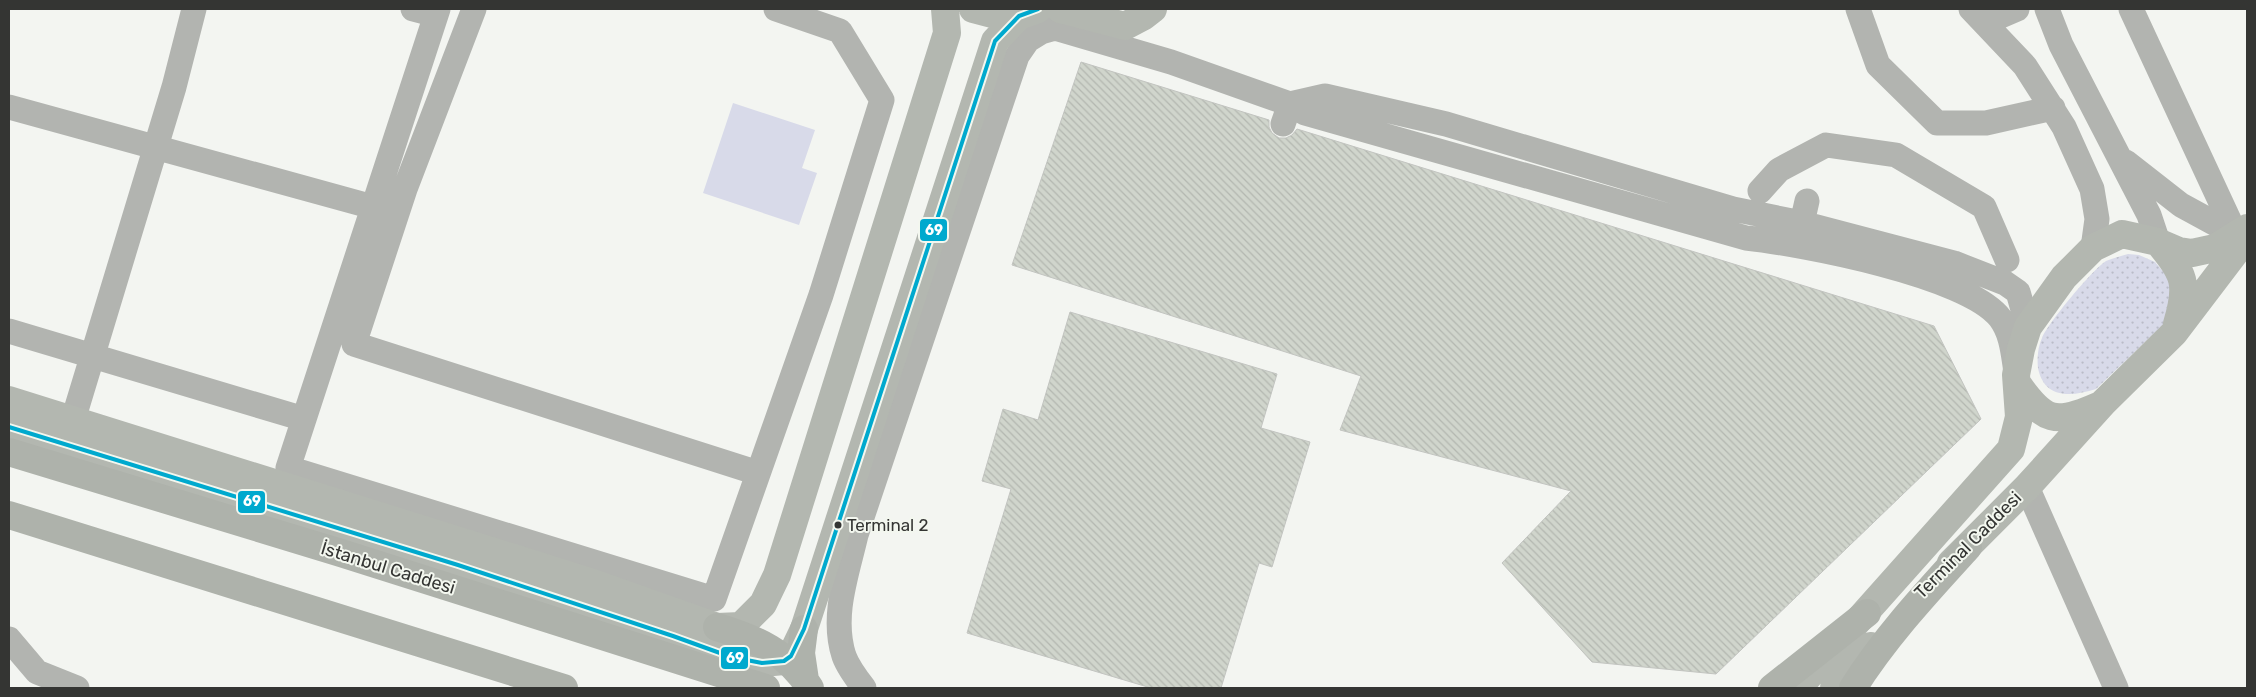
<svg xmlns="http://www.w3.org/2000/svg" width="2256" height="697" viewBox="0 0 2256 697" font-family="Rubik,sans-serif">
  <defs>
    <pattern id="grass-dots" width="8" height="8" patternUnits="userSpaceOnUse" patternTransform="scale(1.25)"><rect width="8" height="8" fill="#d8dae9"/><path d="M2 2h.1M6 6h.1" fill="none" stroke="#babcc8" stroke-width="1.8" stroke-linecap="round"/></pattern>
    <pattern id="building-back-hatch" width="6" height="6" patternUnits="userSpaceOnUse" patternTransform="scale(1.25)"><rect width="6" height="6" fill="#d0d5cc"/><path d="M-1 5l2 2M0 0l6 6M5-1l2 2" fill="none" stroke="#b3b7b0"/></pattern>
  </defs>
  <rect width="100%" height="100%" fill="#f3f5f1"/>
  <path fill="url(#grass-dots)" d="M2128 254 2139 255 2155 262 2167 276 2173 293 2166 322 2096 389C2071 397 2044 399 2038 368 2037 357 2038 347 2042 338 2048 323 2093 269 2106 261 2113 258 2121 256 2128 254Z"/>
  <path fill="#d8dae9" d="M733 103 815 130 802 168 817 173 799 225 703 193Z"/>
  <path fill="url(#building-back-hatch)" stroke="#c2c4c0" d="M1081 62 1269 120V127L1272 133 1279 138H1286L1292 135 1297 129 1934 326 1981 419 1716 674 1592 662 1502 563 1571 491 1340 430 1361 376 1012 265Z
    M1070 312 1277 374 1261 428 1310 442 1272 567 1259 563 1221 688H1151L967 633 1011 489 982 481 1003 409 1038 420Z"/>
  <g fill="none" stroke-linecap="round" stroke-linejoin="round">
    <path stroke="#b2b4b0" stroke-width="25" d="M413 9 436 15
      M438 9 288 468 714 599 821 295 882 100 840 31 776 9
      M474 9 405 189 354 344 758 473
      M1858 9 1878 65 1937 123H1986L2053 108
      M1971 9 2025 66 2064 127 2092 189 2097 219 2093 248
      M2047 9 2061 45 2149 215 2158 242
      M2131 9 2236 235
      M1975 13 1996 18 2017 9
      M9 107 373 207
      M1283 124 1290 104 1305 113 1746 238C1801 244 1967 275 2000 318 2012 334 2013 353 2016 372
      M2126 162 2181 205 2236 235
      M1760 191 1779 170 1826 145 1896 155 1984 207 2007 260
      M1792 235 1802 223 1807 201
      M9 331 304 419
      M73 420 174 87 194 9
      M2027 487 2116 688
      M9 639 37 672 77 688
      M864 688C857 679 848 667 844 656 831 616 847 574 856 535L1017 56 1028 40 1041 32 1055 28 1171 62 1290 104 1325 96 1446 124 1733 209 1802 223 1954 263 2005 283 2018 292 2028 327"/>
    <path stroke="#b3b7b0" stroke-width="28" d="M973 9 992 14 1019 16
      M1060 9 1125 26 1144 16 1153 9
      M2158 242C2185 275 2189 283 2177 324
      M2017 383C2044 422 2055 425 2098 406
      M9 400 587 581 717 627 741 626 763 604 777 575 947 33 945 9
      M9 427 458 565 673 636 731 657 762 663 784 661 791 656 804 629 995 41 1019 16 1038 9
      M1951 563 2027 487 2103 403 2174 333 2247 237
      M1798 688 2011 449 2019 417 2016 375 2021 349 2028 327 2064 277 2093 248 2122 234 2158 242 2179 251 2192 253 2215 248 2247 228
      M1834 688 1871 646"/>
    <path stroke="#aeb2ab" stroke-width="28" d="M9 452 341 553 766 688
      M9 515 564 688
      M717 627C757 639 787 652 810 688
      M804 629 801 653 805 680
      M1772 688 1867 613
      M1853 688C1885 637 1927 592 1968 547"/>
    <defs>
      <path id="bus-1" d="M9 427 458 565 673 636 731 657 762 663 784 661 791 656 804 629 995 41 1019 16 1038 9"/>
    </defs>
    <use href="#bus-1" stroke="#f3f7ef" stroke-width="8"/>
    <use href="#bus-1" stroke="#00a9ce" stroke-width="4"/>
  </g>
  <circle fill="#343533" stroke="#f3f7ef" stroke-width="2" cx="838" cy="525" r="4.5"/>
  <g text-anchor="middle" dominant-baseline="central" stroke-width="4" stroke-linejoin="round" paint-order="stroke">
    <g font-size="17" fill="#343533" stroke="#f3f7ef" text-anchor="start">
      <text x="847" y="525">Terminal 2</text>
    </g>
    <g font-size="18" fill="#343533" stroke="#f3f7ef">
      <text transform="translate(1968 545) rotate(-45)">Terminal Caddesi</text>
      <text transform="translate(388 568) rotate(17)">İstanbul Caddesi</text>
    </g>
  </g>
  <g stroke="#f3f7ef" stroke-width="2">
    <rect x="919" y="218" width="29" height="24" rx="5" fill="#00a9ce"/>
    <rect x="237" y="490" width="29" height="24" rx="5" fill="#00a9ce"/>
    <rect x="720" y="646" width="29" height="24" rx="5" fill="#00a9ce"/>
  </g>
  <g font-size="14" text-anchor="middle" font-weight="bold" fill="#fff">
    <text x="934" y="235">69</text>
    <text x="252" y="506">69</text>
    <text x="735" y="663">69</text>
  </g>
  <rect width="2256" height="697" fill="none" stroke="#343533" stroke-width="20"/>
</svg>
